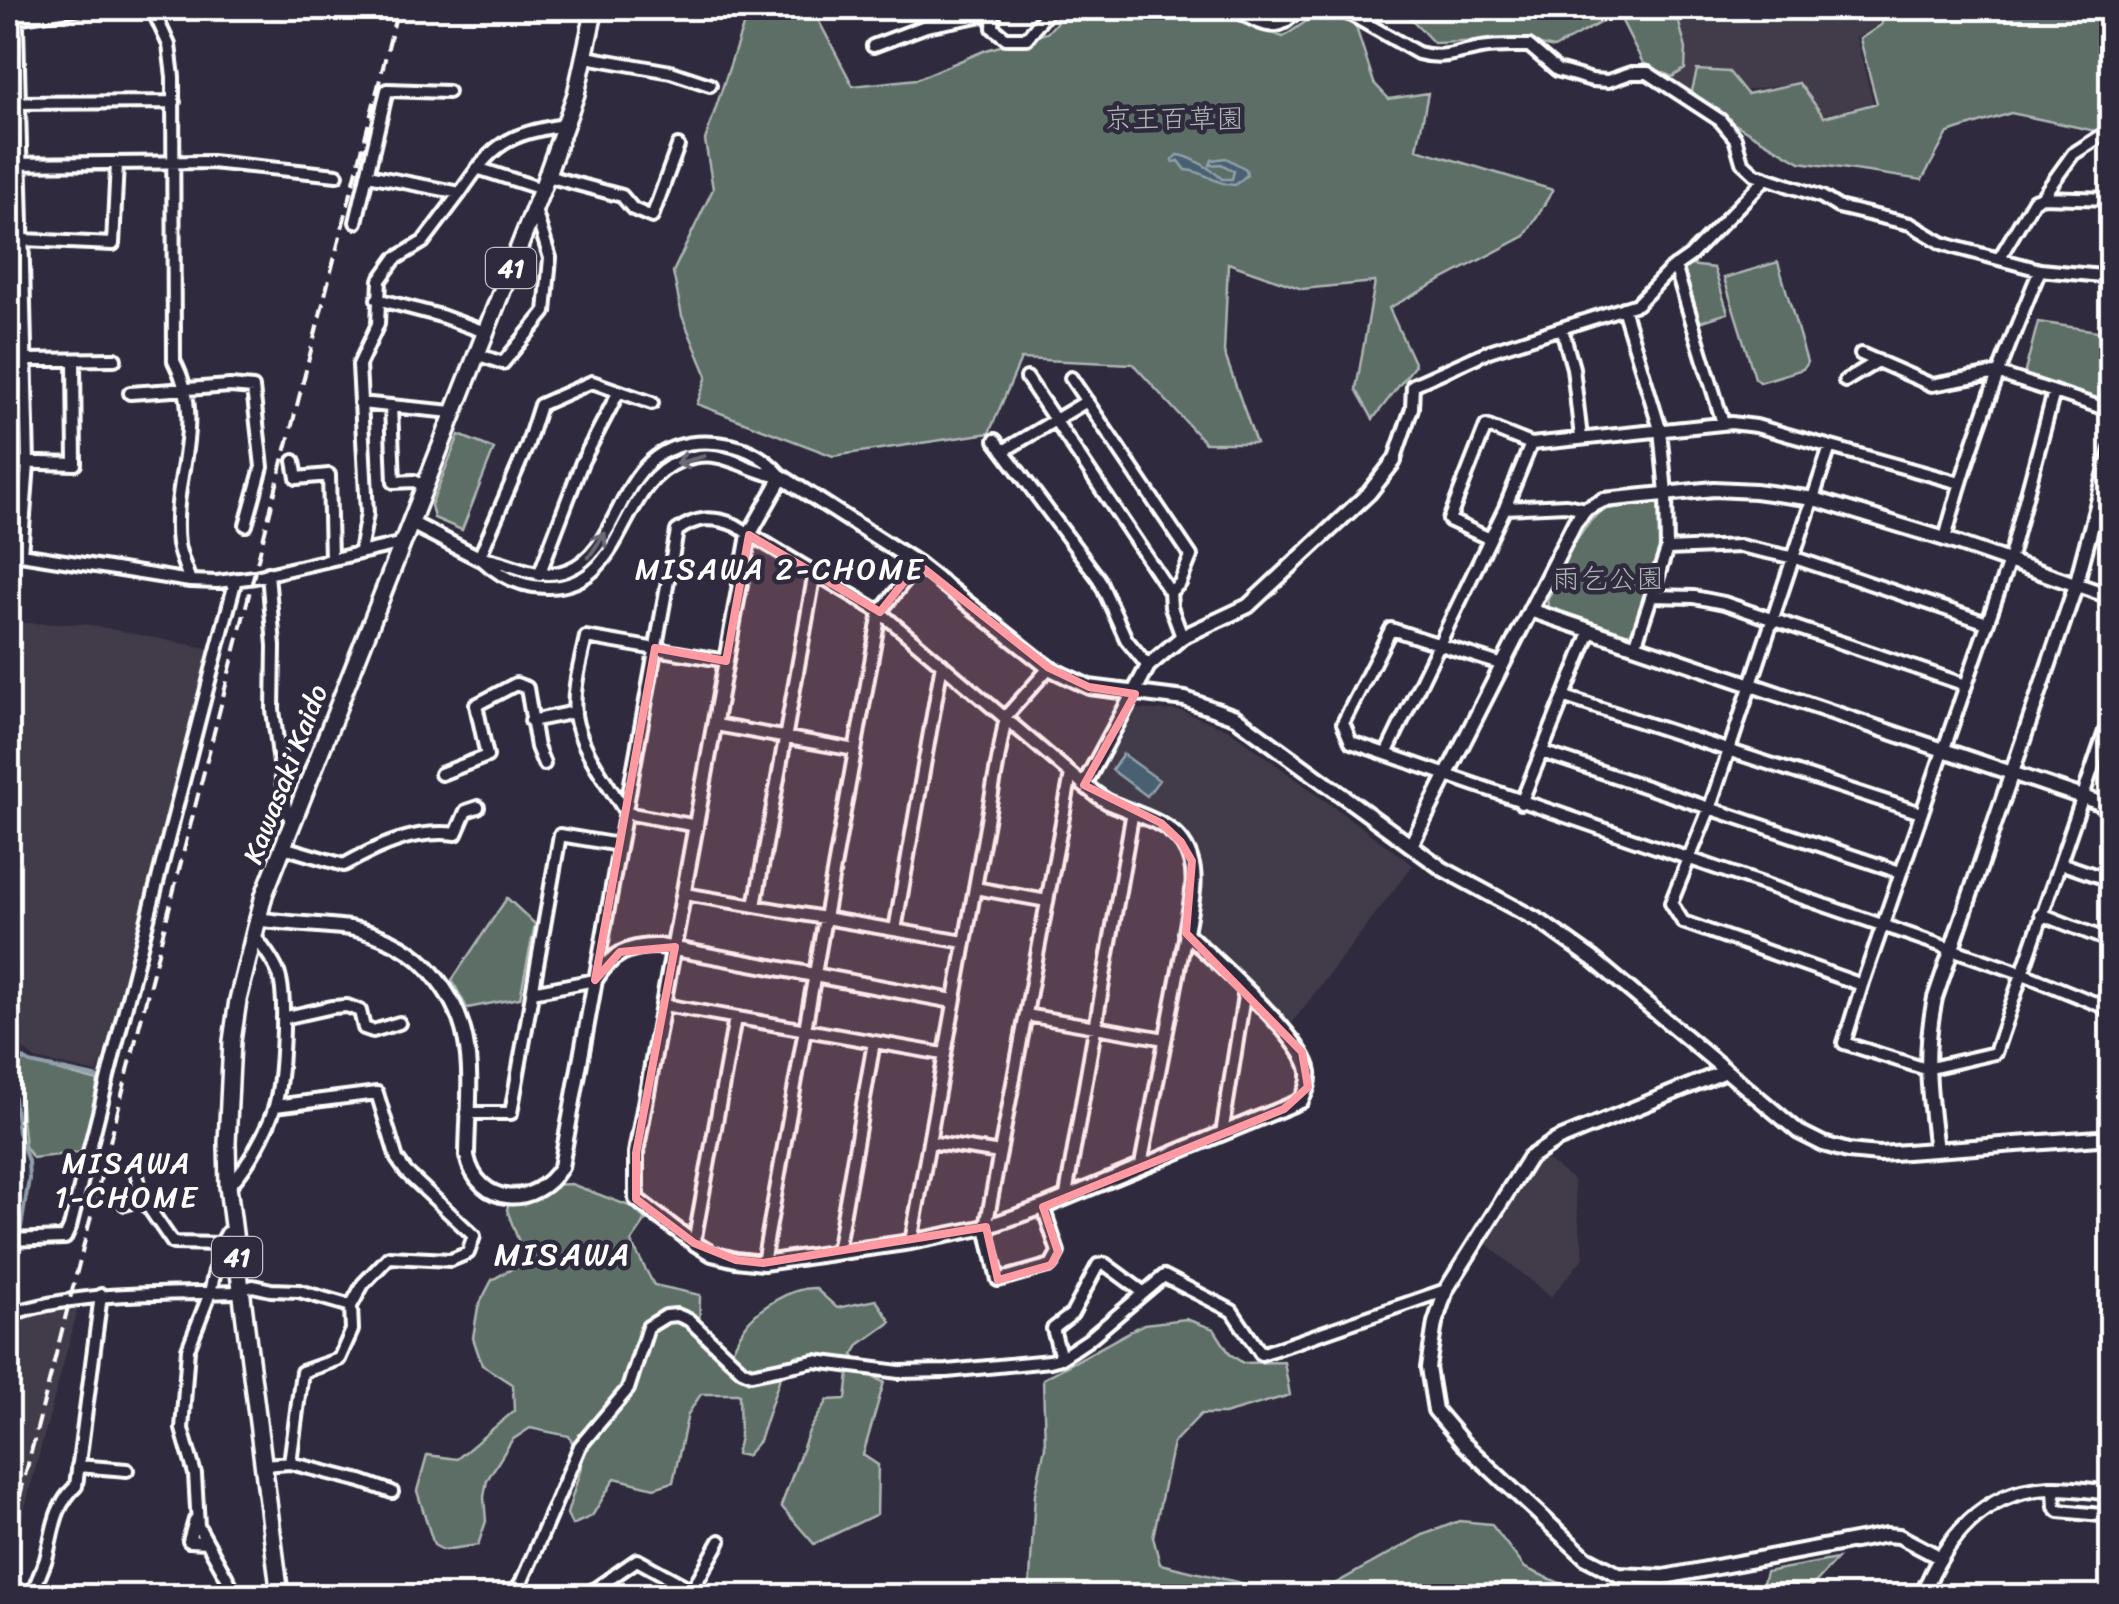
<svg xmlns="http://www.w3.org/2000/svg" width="2119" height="1604" viewBox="0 0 2119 1604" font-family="Sriracha,'Klee One',sans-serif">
  <rect width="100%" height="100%" fill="#2f2a3d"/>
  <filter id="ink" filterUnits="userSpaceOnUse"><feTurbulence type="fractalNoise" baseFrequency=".01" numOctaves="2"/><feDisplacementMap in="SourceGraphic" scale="20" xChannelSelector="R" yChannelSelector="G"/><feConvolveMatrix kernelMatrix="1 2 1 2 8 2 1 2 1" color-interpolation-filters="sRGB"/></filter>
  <g filter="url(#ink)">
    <path fill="#433b48" d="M1677 8H1884L1877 25 1856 38 1873 102 1819 116 1795 83 1694 98 1674 87 1662 73 1663 47 1684 40Z
      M8 623 84 624 217 650 98 1073 35 1059 8 1036 21 950 16 818 8 779Z
      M1135 709 1182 711 1229 730 1413 865 1288 1028 1193 932 1186 837 1170 823 1109 797 1094 786V776Z
      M1546 1159 1573 1180 1584 1257 1551 1297 1484 1242 1513 1192 1533 1166Z
      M79 1305 16 1541 8 1574V1324L13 1320Z"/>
    <path fill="#5b6e66" stroke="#adb6b2" stroke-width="2.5" d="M749 8H812L853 86 917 79 986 50 1047 33 1058 21 1115 8H1207L1283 37 1317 14 1355 24 1374 83 1389 99 1428 93 1417 149 1553 190 1525 236 1389 308 1415 365 1373 419 1356 389 1375 282 1302 289 1228 263 1224 352 1256 443H1205L1133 364 1021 359 989 433 833 456 697 404 707 376 682 316 673 272 713 189 705 140Z
      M1401 8H1675L1686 49 1685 69 1672 77 1643 63 1618 13 1554 48 1518 40 1434 43Z
      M1889 8H2111V124L2100 132 2011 113 1948 133 1922 180 1800 162 1709 109 1692 91 1697 70 1729 72 1747 94 1799 83 1824 117 1877 103 1860 39 1881 25Z
      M1778 262 1807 362 1803 369 1760 382 1755 378 1724 278Z
      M1689 265 1714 268 1728 313 1697 323 1681 275Z
      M2038 322 2111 333V349L2098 403 2023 379Z
      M459 435 494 449 462 530 434 518 431 505Z
      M1657 503C1676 532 1646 601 1635 631L1627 634 1549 608 1547 601C1560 575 1579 518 1608 509 1623 505 1641 505 1657 503Z
      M507 898 535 924 520 998 467 1008 452 980Z
      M16 1059 98 1081 84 1152 33 1158 25 1147Z
      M571 1184 632 1207 646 1220 631 1242 654 1285 700 1295 699 1341 725 1365C732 1354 736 1339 744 1328 757 1308 792 1287 815 1288L837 1308 876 1300 891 1322 860 1344 853 1355 874 1378 884 1382 863 1455 878 1465 877 1514 814 1544 781 1506 809 1431 828 1400 846 1399 849 1373 839 1358 798 1355 785 1362 759 1441 746 1456 736 1454 740 1437 739 1394H701L688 1414 673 1482 654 1488 615 1478 592 1516 572 1525 567 1514 582 1464 569 1436 530 1428 512 1440 487 1480 484 1497 486 1521 478 1545 443 1550 434 1545 417 1491 427 1455 457 1459 514 1411 513 1385 482 1365 473 1338 478 1307 492 1280 526 1261 507 1210 512 1187Z
      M1186 1319 1214 1329 1230 1354 1243 1363 1284 1362 1290 1395 1224 1414H1201L1173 1443 1153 1537 1160 1564 1254 1586 1255 1596H1029L1035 1494 1045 1447 1043 1379 1144 1324Z
      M1459 1521 1491 1524 1525 1568 1571 1588 1645 1590 1650 1596H1313L1423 1535Z
      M1837 1559 1803 1596H1759L1766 1572Z"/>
    <path fill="#486172" stroke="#91a0aa" stroke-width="2.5" d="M1177 155C1190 155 1214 171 1222 179H1232L1234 171 1221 164 1210 165 1212 160 1226 158 1246 169 1247 175 1235 185C1216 185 1205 171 1186 170L1179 161 1174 162 1172 160Z
      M1123 754 1159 780 1147 796 1112 770Z"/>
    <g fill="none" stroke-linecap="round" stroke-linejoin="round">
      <path stroke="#91a0aa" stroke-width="4" d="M8 1048 18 1132 28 1161 29 1179 17 1252 20 1301
        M9 1050 30 1063 99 1078"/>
      <defs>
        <path id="minor" d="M11 8 12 18 17 27 28 464 21 554
          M152 8 169 45 173 77 174 361C208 424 170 479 178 544 180 556 186 569 190 581
          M994 8 993 28 1006 38H1027L1050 9 1060 8
          M1233 8C1257 22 1279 39 1297 8
          M1339 8 1418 53C1443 60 1457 52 1481 48 1496 45 1513 46 1529 46L1557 70 1592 80 1608 81 1631 73H1648L1720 120 1735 138 1742 162 1755 174 1822 197 1838 207 1910 224 1942 243 1954 247 2040 270 2112 277
          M8 19 82 8
          M873 46 926 26 994 13
          M586 57 671 72 710 85
          M8 103 174 102
          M8 164 211 162 337 175
          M477 168 542 189
          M368 175 460 193C493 144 506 134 565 125
          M547 176 622 196 633 209 652 217 678 146
          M2042 197 2073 154 2112 129
          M356 222 387 90 448 92
          M23 240 113 244 117 163
          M2000 257 2034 200 2042 197 2112 199
          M1675 266 1723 423
          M377 299 441 316 485 332
          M1623 308 1660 429 1666 493 1667 549 1635 646
          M1562 329 1573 368 1581 438
          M476 354 503 363 545 312 550 258 535 210
          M1861 354 1932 385 1997 373 2112 411
          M25 360 115 359
          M1027 378 1170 592 1171 607 1182 637
          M1071 378 1191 556 1180 583 1170 592
          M1845 381 1878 361
          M130 393 230 386 253 388 262 467 246 525
          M8 397H26
          M360 403 452 412
          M391 406 394 482 414 481 425 486
          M995 440 1099 579 1126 639 1148 666
          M1830 447 1710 807 1671 903 1683 922 1862 985 1844 1043 1926 1069 1995 1053 2112 711
          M1005 450 1087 401
          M294 461 297 478 329 475 331 558
          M1394 461 1412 408 1413 385 1489 351 1637 304 1670 270 1690 256 1765 179
          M8 462 75 464 74 360
          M1505 508 1566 505 1586 509
          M1490 539 1449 520 1486 426 1531 444 1731 423 1756 426 1960 483
          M1945 539C1969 446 2003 358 2040 270
          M1667 549 1740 546 1795 558 1987 623
          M8 552 190 581 217 582 255 577 403 543
          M360 552 367 513 359 365 378 324 380 280 395 259 423 242 460 193
          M479 558C511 560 536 583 568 570 629 546 613 434 716 443 744 445 765 456 782 477
          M479 558 527 446 540 405 592 382 652 403
          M480 558C499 576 522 588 549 587 627 585 617 486 680 461 723 444 743 472 782 477
          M268 573 274 646 273 710 286 809 292 823
          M539 575 582 462 618 393
          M1653 596 1694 597 1724 603 1966 685
          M1503 665 1391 629 1343 723 1351 742 2021 973 2112 1010
          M1565 697 1921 813
          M531 721 575 712
          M716 725 855 750
          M1542 752 1900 872
          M1386 754 1505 508 1531 444
          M441 774 487 756 476 705 516 684 527 688 537 747 544 764
          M1521 803 1590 632
          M697 826 626 813C609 784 580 750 575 715 572 690 581 661 586 637L726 661
          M283 847 344 865C380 845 415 829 456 834L466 811 478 807
          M2060 863 2112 881
          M975 888 1047 901
          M685 894 964 942
          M755 906 815 572
          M2041 914 2112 942
          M895 930 942 664
          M1862 985 2009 561 2054 392
          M532 992 595 980 677 531C696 517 713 516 735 525L880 612 1084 785
          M664 1005 943 1054
          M1026 1015 1165 1039
          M283 1018 332 1007 347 1006 360 1011 364 1028 373 1031 399 1023
          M467 1113H511L560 835 619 845
          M1222 1134 1245 990
          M929 1142 1000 1153
          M1141 1165 1186 933
          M135 1167 142 1198 173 1243 221 1244 227 1233 234 1232
          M8 1168V1199
          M228 1186C245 1173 269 1127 275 1106 282 1081 287 999 279 975 274 961 263 947 254 936
          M1066 1195 1133 811
          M125 1204 142 1198
          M1043 1207 1058 1252 1051 1265 998 1280 986 1227 1071 774
          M8 1240 65 1238 70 1227C125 1011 178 795 236 579
          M911 1242 1006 716 1049 668
          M694 1243 735 1018
          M221 1244 210 1293 188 1349 182 1429 195 1474 198 1526 237 1596
          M837 1252 874 1042
          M763 1263 880 612 918 564
          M8 1297 10 1314
          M8 1315C81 1290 157 1295 233 1292L253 1286 271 1290 299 1291 351 1306 363 1284 389 1257 451 1260 468 1253 474 1236 406 1172 397 1159 377 1093 275 1106
          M1061 1358 1053 1329 1072 1314 1098 1265 1105 1264 1143 1292
          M290 1463 361 1481 392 1492
          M263 1465 290 1463 302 1372 339 1359 352 1330 351 1306
          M78 1466 127 1470
          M2054 1488 2055 1507 2059 1511 2112 1516
          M195 1520 189 1541 207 1542
          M32 1596C35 1584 42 1571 46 1559 54 1529 53 1508 76 1486L101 1295
          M513 1596 522 1581 580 1446 628 1389 648 1327 666 1316 677 1315 689 1320 742 1370 751 1374 815 1361 899 1372 947 1371 1050 1361 1061 1358 1088 1340 1164 1276 1232 1311 1261 1354 1446 1290
          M585 1596 637 1560 692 1590 715 1596
          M684 1596 692 1590 720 1541"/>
        <path id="tertiary" d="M1394 461 1369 493 1248 606 1182 637 1148 666 1084 785C1092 791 1101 799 1110 803 1141 817 1181 823 1191 861 1198 883 1189 911 1186 933 1212 958 1306 1040 1309 1072 1310 1083 1306 1091 1301 1101L1043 1207 986 1227 911 1242 763 1263 736 1260 712 1254 694 1243 636 1199V1153L749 535 782 477 918 564 1049 668 1089 687 1185 699 1235 717 1443 869 1541 922 1593 959 1799 1132 1823 1144 1848 1151 1879 1154 2112 1137
          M411 523 479 558
          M1530 610 2112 807
          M1411 845 1575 522 1586 509 1604 500 1714 489 1755 491 1814 499 1945 539 2112 597
          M257 919C288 924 320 924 350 928 377 933 407 946 426 966 482 1025 468 1081 467 1156 478 1207 535 1209 561 1167L595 980C611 954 629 945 659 946L953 1001
          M1726 1071 1557 1140 1529 1158 1446 1290 1435 1323 1428 1368 1435 1410 1463 1443 1586 1558 1619 1575 1664 1577 1886 1535 1899 1536 1939 1557
          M1936 1150C1929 1093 1923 1056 1935 998L2076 585 2112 449
          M1922 1596C1944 1540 1983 1490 2050 1488 2070 1487 2091 1491 2112 1493"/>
        <path id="primary" d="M280 1596 228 1186 227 1143 232 1041 238 1000 264 895 542 189 576 94 595 8"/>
      </defs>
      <use href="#minor" stroke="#fff" stroke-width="18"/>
      <use href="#tertiary" stroke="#fff" stroke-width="20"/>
      <use href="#primary" stroke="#fff" stroke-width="22"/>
      <use href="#minor" stroke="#2f2a3d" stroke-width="10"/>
      <use href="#tertiary" stroke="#2f2a3d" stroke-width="12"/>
      <use href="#primary" stroke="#2f2a3d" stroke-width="15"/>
      <path stroke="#fff" stroke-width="4" stroke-dasharray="15 8" stroke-linecap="butt" d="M8 1543 398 8"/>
    </g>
    <defs><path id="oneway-shaft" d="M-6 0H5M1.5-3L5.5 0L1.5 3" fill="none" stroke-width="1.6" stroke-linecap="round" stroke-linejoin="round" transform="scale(2.5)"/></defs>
    <g stroke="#6d6a77">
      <use href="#oneway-shaft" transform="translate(690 460) rotate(165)"/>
      <use href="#oneway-shaft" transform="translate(597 545) rotate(-56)"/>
    </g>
  </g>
  <path fill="#ff9aa2" fill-opacity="0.2" stroke="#ff9aa2" stroke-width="8" stroke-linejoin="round" d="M749 535 880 612 918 564 1049 668 1089 687 1135 694 1084 785 1161 823 1181 842 1192 861 1186 933 1302 1052 1308 1087 1284 1109 1043 1207 1058 1252 1051 1265 998 1280 986 1227 763 1263 736 1260 694 1243 636 1199V1153L675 947 620 952 595 980 655 648 726 661Z"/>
  <g text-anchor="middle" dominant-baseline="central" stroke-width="9" stroke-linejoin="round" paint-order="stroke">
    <g fill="#2f2a3d" stroke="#c1bfc5" stroke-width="2.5">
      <rect x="486" y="248" width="50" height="40" rx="8"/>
      <rect x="212" y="1237" width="50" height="40" rx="8"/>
    </g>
    <g font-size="25" font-weight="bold" fill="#fff">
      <text x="511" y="268">41</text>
      <text x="237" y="1257">41</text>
    </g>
    <g font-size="28" fill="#adb6b2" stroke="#2f2a3d">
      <text x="1174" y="118">京王百草園</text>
      <text x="1608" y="578">雨乞公園</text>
    </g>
    <g font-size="28" fill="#fff" stroke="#2f2a3d">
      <text transform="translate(285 774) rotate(-69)">Kawasaki Kaido</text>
    </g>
    <g font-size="30" letter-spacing="2.5" fill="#fff" stroke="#2f2a3d">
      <text x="780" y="569">MISAWA 2-CHOME</text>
      <text x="127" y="1163">MISAWA<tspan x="127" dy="34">1-CHOME</tspan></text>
    </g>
    <g font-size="32" letter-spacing="2.5" fill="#fff" stroke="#2f2a3d">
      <text x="563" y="1254">MISAWA</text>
    </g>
  </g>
  <rect width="2119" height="1604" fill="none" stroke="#2f2a3d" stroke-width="40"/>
  <rect x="20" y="20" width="2079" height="1564" fill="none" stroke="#fff" stroke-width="4" filter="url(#ink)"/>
</svg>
